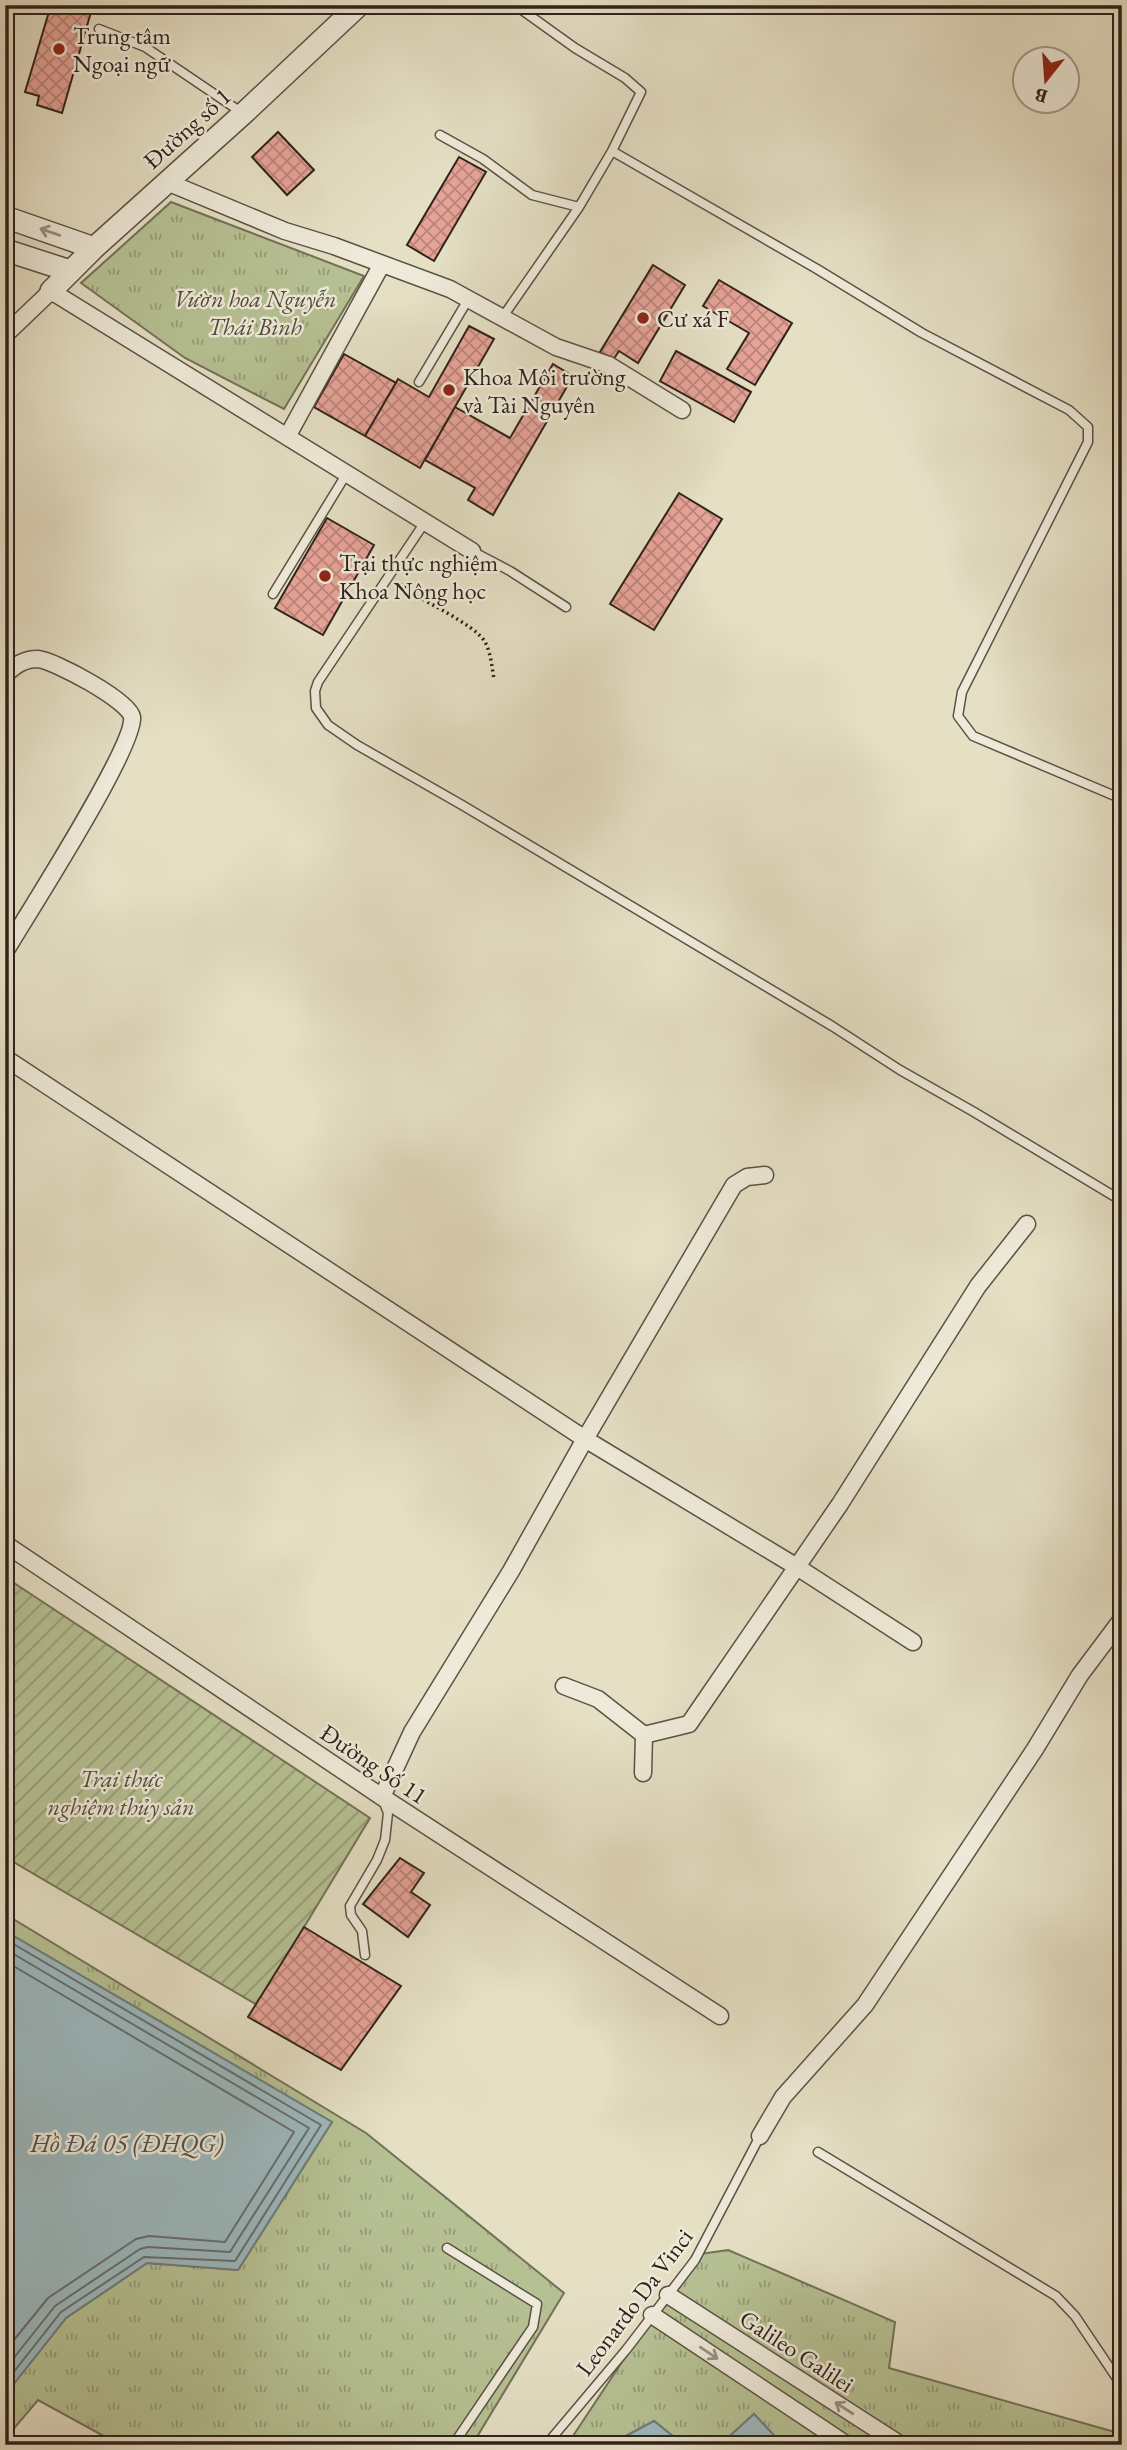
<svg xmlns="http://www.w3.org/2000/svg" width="1127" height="2450" viewBox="0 0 1127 2450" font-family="'EB Garamond',serif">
  <defs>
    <pattern id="grass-tufts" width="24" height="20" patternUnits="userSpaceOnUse" patternTransform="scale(1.75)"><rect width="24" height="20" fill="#b6c193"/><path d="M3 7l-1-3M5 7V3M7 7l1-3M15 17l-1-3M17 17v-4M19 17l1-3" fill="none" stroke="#949c77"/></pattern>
    <pattern id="garden-furrows" width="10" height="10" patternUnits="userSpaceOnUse" patternTransform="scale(1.75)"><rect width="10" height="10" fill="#b6c193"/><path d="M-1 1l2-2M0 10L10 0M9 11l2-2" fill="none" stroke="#949c77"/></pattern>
    <pattern id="building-cross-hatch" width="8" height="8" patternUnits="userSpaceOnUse" patternTransform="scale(1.75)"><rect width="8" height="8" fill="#e6a397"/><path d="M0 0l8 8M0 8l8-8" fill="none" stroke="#bb847a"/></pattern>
  </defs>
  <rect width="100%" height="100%" fill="#e5dfc4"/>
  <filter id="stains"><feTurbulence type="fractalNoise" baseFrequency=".00286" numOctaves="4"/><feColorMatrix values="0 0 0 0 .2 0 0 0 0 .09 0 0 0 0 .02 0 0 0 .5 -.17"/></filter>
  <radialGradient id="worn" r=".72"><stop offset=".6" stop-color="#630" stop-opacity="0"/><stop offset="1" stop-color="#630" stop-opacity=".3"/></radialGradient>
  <path fill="url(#grass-tufts)" stroke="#727258" stroke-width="2" d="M171 202 364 276 284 409 185 358 81 283Z
    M5 1914 366 2133 564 2293 472 2445H120L38 2400 5 2439V2395L66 2318 147 2263 238 2270 332 2122 5 1931Z
    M728 2250 895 2322 889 2368 1122 2434V2445H783L754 2414 720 2445H684L654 2421 609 2445H567L693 2255Z"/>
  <path fill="url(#garden-furrows)" stroke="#727258" stroke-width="2" d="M5 1577 370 1818 257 2005 5 1857Z"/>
  <path fill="#9cb9bf" stroke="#707d7e" stroke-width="2" d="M5 1931 332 2122 238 2270 147 2263 66 2318 5 2395Z
    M754 2414 783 2445H720Z
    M654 2421 684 2445H609Z"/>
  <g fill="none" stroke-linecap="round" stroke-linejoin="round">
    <path stroke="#666e6e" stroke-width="2" d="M5 1939 321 2125 235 2261 144 2257 61 2312 5 2383
      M5 1949 309 2128 230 2252 148 2247 140 2249 55 2306 5 2369
      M5 1961 294 2132 225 2242 149 2236 136 2239 48 2298 5 2351"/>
  </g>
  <path fill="url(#building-cross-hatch)" stroke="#2f221c" stroke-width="2" d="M51 5H93L62 113 37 105 39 96 25 92Z
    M278 132 314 170 287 195 252 157Z
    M459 157 486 172 434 261 407 245Z
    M653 265 685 285 638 363 619 351 613 360 600 352Z
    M719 280 792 323 755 385 727 369 749 333 703 306Z
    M469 326 494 339 420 468 365 436 398 379 429 397Z
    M676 351 751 392 734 422 660 381Z
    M344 354 396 383 365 436 314 407Z
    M553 364 573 376 493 515 468 500 475 488 425 460 455 407 510 438Z
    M679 493 722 519 654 630 610 604Z
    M327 518 374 545 323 635 275 608Z
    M400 1858 424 1873 411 1892 430 1905 408 1937 363 1904Z
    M304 1927 401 1986 341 2070 248 2017Z"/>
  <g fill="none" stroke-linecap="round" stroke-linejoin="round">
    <defs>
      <path id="service" d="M515 5 575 48 625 78 641 92 612 151 817 269 922 333 1069 410 1088 427V442L962 692 958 716 973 736 1122 799
        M99 29 145 47 241 112
        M440 135 483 159 532 195 579 207 502 318
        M579 207 612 151
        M419 382 469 298
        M425 522 318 682 315 691 316 708 328 725 357 745 462 805 832 1026 900 1070 974 1112 1122 1201
        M472 551 510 571 566 607
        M273 594 347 473
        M365 1955 362 1931 351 1915 350 1906 377 1860 385 1840 388 1813 383 1800
        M818 2152 1056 2296 1075 2316 1122 2386
        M447 2248 537 2304 533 2327 453 2445
        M546 2445 626 2350 695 2260 760 2136"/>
      <path id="minor" d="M167 182 285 231 334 246 450 289 556 347 609 365 682 410
        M5 335 51 291 472 551
        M287 437 382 264
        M5 675C15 665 24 659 38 659 53 660 130 701 132 717 136 746 26 916 5 952
        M5 1058 585 1439 797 1567 913 1642
        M5 1544 382 1797 720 2016
        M564 1686 598 1699 644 1735
        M643 1773 644 1735 689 1724 840 1504 978 1286 1027 1224
        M382 1797 412 1732 511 1571 585 1439 734 1185 747 1177 765 1175
        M760 2136 783 2097 865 2005 1035 1749 1080 1675 1122 1619
        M668 2295 901 2445
        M652 2315 847 2445"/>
      <path id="tertiary" d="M5 217 94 248
        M5 250 70 271
        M51 291 94 248 244 113 359 5"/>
    </defs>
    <use href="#service" stroke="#5c5146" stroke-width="11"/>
    <use href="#minor" stroke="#5c5146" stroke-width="19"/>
    <use href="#tertiary" stroke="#5c5146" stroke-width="24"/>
    <path stroke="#2f221c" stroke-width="3.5" stroke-dasharray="2 3.5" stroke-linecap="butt" d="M400 584C420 601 474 623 485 642 491 653 492 668 494 679"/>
    <use href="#service" stroke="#eeead9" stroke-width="8"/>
    <use href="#minor" stroke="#eeead9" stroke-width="16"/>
    <use href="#tertiary" stroke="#eeead9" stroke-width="21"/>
  </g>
  <defs><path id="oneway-shaft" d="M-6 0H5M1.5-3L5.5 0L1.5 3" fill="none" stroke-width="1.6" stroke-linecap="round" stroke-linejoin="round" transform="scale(1.75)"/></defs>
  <g stroke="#989084">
    <use href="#oneway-shaft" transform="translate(50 232) rotate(-161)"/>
    <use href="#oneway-shaft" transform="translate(709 2353) rotate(34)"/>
    <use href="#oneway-shaft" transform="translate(844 2408) rotate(-147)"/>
  </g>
  <g fill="#8f2418" stroke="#eeead9" stroke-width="2.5">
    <circle cx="59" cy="49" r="7"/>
    <circle cx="643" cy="318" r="7"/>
    <circle cx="449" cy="390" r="7"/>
    <circle cx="325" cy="576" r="7"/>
  </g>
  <g text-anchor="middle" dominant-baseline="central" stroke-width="5" stroke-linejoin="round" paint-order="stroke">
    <g font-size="24" fill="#2f221c" stroke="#eeead9" text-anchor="start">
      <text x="73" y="35">Trung tâm<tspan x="73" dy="28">Ngoại ngữ</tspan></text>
      <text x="657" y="318">Cư xá F</text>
      <text x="463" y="376">Khoa Môi trường<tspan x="463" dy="28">và Tài Nguyên</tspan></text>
      <text x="339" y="562">Trại thực nghiệm<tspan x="339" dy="28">Khoa Nông học</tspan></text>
    </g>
    <g font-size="24" fill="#2f221c" stroke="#eeead9">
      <text transform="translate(187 128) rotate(-42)">Đường số 1</text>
      <text transform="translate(374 1764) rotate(34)">Đường Số 11</text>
      <text transform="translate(634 2302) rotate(-53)">Leonardo Da Vinci</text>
      <text transform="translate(797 2351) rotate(33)">Galileo Galilei</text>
    </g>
    <g font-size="24" font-style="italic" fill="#514a3a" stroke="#eeead9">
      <text x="255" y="298">Vườn hoa Nguyễn<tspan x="255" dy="28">Thái Bình</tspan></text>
      <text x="121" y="1778">Trại thực<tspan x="121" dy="28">nghiệm thủy sản</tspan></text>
    </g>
    <g font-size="26" font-style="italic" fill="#504f4d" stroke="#eeead9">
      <text x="127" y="2143">Hồ Đá 05 (ĐHQG)</text>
    </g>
  </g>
  <rect width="1127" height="2450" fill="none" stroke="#e5dfc4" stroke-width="28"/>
  <rect x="7" y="7" width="1113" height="2436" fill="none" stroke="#2f221c" stroke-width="3.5"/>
  <rect x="14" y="14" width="1099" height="2422" fill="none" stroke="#2f221c" stroke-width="2"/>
  <g transform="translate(1046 80) rotate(197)"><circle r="33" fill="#eeead9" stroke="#a29a8d" stroke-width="2"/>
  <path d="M0-5L12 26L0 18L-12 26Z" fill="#8f2418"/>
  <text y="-10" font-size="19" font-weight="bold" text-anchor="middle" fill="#2f221c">B</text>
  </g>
  <rect width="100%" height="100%" filter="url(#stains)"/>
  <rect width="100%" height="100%" fill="url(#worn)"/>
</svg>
